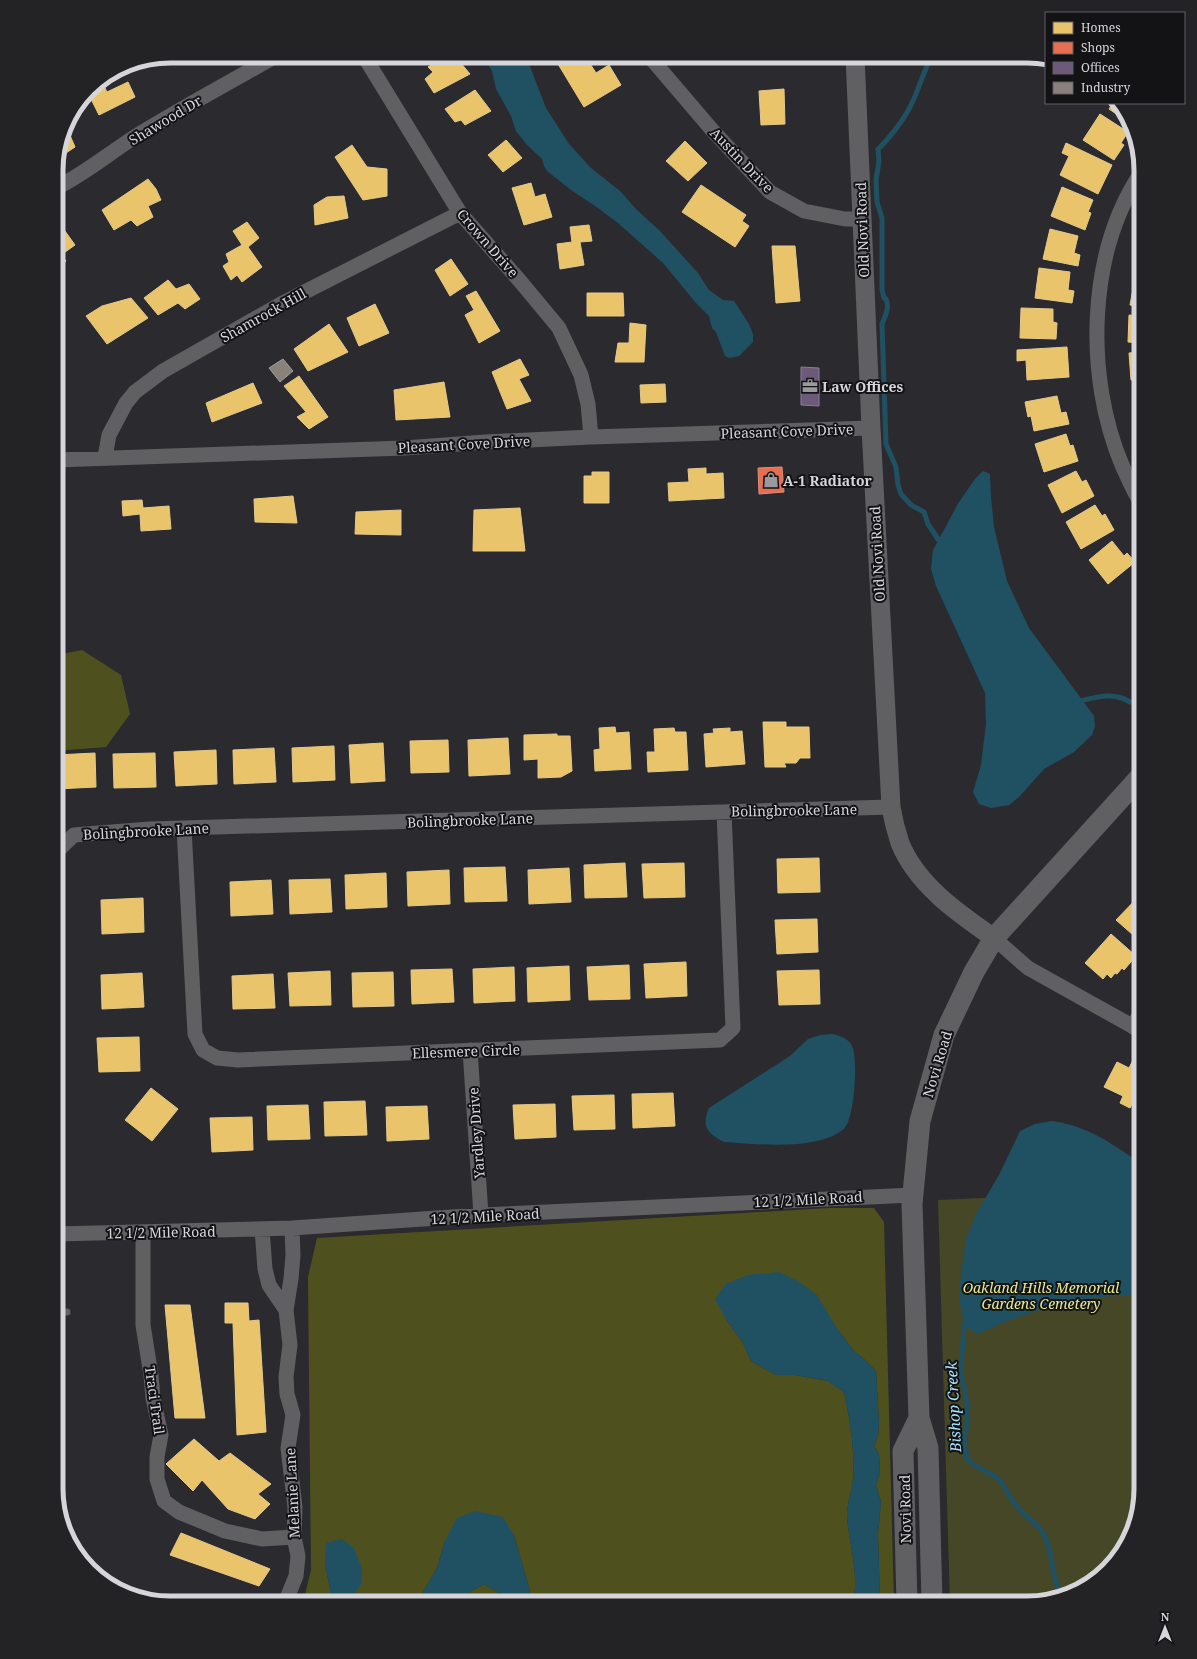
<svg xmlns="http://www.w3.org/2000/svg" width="1197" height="1659" viewBox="0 0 1197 1659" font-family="'Noto Serif',serif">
  <rect width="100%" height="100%" fill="#2b2b2f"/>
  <path fill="#454727" d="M1141 1191V1489L1126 1546 1084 1588 1027 1603H950L938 1200Z"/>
  <path fill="#4e511e" d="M82 650 121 675 130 714 106 747 56 751V655Z
    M829 1208H874L884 1222 894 1603H880L878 1534 881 1502 876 1485 880 1473 879 1454 874 1446 878 1436 879 1423 876 1371 865 1360 854 1351 838 1330 726 1319 743 1343 751 1361 776 1375H795L828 1381 844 1392C850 1420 855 1450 853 1479 852 1491 847 1503 847 1515 848 1540 861 1579 852 1603H530V1591L514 1535 445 1541 437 1568 423 1592 420 1603H349L351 1598 325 1563 330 1589V1603H303L311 1570 308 1277 317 1238Z
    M484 1584 502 1595 508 1603H458L472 1591Z"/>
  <path fill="#1f5163" d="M483 56H526L546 108 569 144 591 168 620 191 637 210 659 230 698 273 709 290 723 300 734 301 749 324 753 334V342L739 356 729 358 725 356 716 332 712 328 709 316 696 303 663 263 618 223 598 208 571 190 547 171 544 166 542 159 527 145 516 131 511 116 496 89 492 71Z
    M983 471 990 474 991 497 994 527 1007 581 1029 628 1094 716 1095 726 1092 735 1074 752 1044 769 1019 797 1009 805 991 808 979 804 973 792 981 765 986 724 985 693 936 586 931 569 933 550 959 502 975 479Z
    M833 1034C840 1036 847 1038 851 1044 859 1057 854 1109 848 1122 846 1127 842 1131 838 1133 810 1150 755 1144 724 1142 707 1133 701 1126 709 1108L790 1056 808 1039 820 1035Z
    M1052 1121C1088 1126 1113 1144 1141 1164V1296H1113L1062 1302 1007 1321 978 1334 964 1326 960 1303V1282L966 1239 976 1214 999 1175 1020 1131 1035 1124Z
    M779 1272 798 1281 817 1295 838 1330 854 1351 865 1360 876 1371 879 1423 878 1436 874 1446 879 1454 880 1473 876 1485 881 1502 878 1534 880 1603H852C861 1579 848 1540 847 1515 847 1503 852 1491 853 1479 855 1450 850 1420 844 1392L828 1381 795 1375H776L751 1361 743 1343 726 1319 715 1299 726 1284 748 1275Z
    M475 1511 503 1517 514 1535 530 1591V1603H508L502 1595 484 1584 472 1591 458 1603H420L423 1592 437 1568 445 1541 457 1518Z
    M342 1539 354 1548 362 1569 361 1584 349 1603H330V1589L325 1563 326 1543Z"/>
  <path fill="#e9c46a" stroke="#e3c98c" d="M170 56H190L177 60 169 65 165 57Z
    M447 56H455L470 74 434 93 425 79 433 72 428 67Z
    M559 56H585L596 73 609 65 621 85 584 107 555 59Z
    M704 56H714L709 62Z
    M752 56H787V60L752 63Z
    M101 80 107 92 128 82 135 97 99 115 88 93 95 84Z
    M784 89 785 124 761 125 759 91Z
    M475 90 491 111 465 125 461 120 455 122 445 109Z
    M1113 103H1116L1126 113 1128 122 1109 109Z
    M1100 114 1128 132 1121 143 1124 145 1114 160 1083 140Z
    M66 126 75 147 57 159Z
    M506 140 522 158 503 172 488 155Z
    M685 141 707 163 688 181 666 161Z
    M1066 143 1112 165 1098 194 1060 175 1069 156 1062 153Z
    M352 145 367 167 387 169V196L363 200 335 157Z
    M148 179 156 189 161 200 148 206 153 217 137 226 131 220 114 230 102 210Z
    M531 183 535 197 545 194 552 217 524 225 512 188Z
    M701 185 746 215 742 221 749 226 735 247 682 212Z
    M1062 187 1093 200 1088 212 1091 213 1085 230 1051 216Z
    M344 196 348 218 315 225 314 205 327 197Z
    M247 222 259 238 248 247 262 267 242 282 237 275 231 280 223 266 229 262 226 254 242 245 233 231Z
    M589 225 592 241 580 242 584 265 560 269 557 244 572 242 570 227Z
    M1050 229 1078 236 1074 253 1080 255 1078 266 1043 259Z
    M65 231 75 245 61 255 66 261 56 267V234Z
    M772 246H795L800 301 776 303Z
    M1141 256V269L1137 268Z
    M451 259 468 284 450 296 435 270Z
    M1039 268 1070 272 1068 290 1074 291 1072 303 1035 298Z
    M1135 278 1141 279V307L1130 305Z
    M168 280 176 289 189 284 200 299 185 309 178 303 158 315 144 298Z
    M476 291 500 331 479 343 465 315 474 310 466 296Z
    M587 293H623L624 316H587Z
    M131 298 148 318 107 344 86 316 102 306Z
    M375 304 389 333 359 346 347 318Z
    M1021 308 1053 309V322L1057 323 1056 339 1020 338Z
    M1129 315 1141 316V343L1128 342Z
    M630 323 646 325 644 362H615L618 343H629Z
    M329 324 348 352 308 371 294 349Z
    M1067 347 1069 377 1027 380 1026 360 1017 361V350Z
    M1141 352V379L1131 380 1129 353Z
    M520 359 529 375 519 379 531 401 507 409 492 372Z
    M299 376 328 417 309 429 297 417 306 412 284 386Z
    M444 382 450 417 396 420 394 390Z
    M253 383 262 403 212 422 206 403Z
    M665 384 666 402 641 403 640 385Z
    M1141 387V414L1138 415 1133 388Z
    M1057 396 1061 413 1066 412 1069 424 1034 431 1031 416 1028 417 1025 402Z
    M1066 434 1070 446 1073 445 1078 461 1044 472 1035 444Z
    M706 468V474L723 473 724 498 669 501 668 483 689 482 688 469Z
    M1076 471 1082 482 1086 480 1094 496 1062 513 1048 485Z
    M592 472H609V503H584V476H592Z
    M293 496 297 523 255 522 254 499Z
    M142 500 143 508 169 506 171 529 141 531 140 514 123 516 122 501Z
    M1095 505 1102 516 1105 514 1114 530 1081 549 1066 522Z
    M520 508 525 551H473L474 510Z
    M401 510V535L355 534 356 512Z
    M1112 541 1124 556 1127 553 1135 562 1108 584 1089 560Z
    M763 722H786V727H809L810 758H800L796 763H784L786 767H765Z
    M615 727 616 733 629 732 631 769 595 771 594 750 600 749 599 728Z
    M674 728 675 732H686L688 770 648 772 647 752H655L654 729Z
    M730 728V732L742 731 745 764 706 767 704 734 714 733 713 729Z
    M557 734V736H570L572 771 561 777 538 778V759L524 760V735Z
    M508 738 510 774 469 776 468 740Z
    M448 740 449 772 411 773 410 741Z
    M383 743 385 781 351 783 349 745Z
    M334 746 335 780 293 782 292 748Z
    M274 748 276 782 234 784 233 750Z
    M216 750 217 784 176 786 174 752Z
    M95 753 96 787 56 789V755Z
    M155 753 156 787 114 788 113 754Z
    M819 858 820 892 778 893 777 859Z
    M625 863 627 897 585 898 584 865Z
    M684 863 685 897 644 898 642 864Z
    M505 867 507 901 465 902 464 868Z
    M569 868 571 902 529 904 528 870Z
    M449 870 450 904 408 906 407 872Z
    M386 873 387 907 346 909 345 875Z
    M330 879 332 912 290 914 289 880Z
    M271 880 273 914 231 916 230 882Z
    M1141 894V942L1116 920Z
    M143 898 144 932 102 934 101 900Z
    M817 919 818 952 777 954 775 920Z
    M1111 934 1136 956 1124 970 1122 968 1117 974 1115 973 1111 978 1107 974 1103 979 1085 963Z
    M686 962 687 996 646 998 644 964Z
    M629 965 630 999 589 1000 587 967Z
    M569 966 570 1000 528 1002 527 968Z
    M514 967 515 1001 474 1003 473 969Z
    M452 969 454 1002 412 1004 411 970Z
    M819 970 820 1004 779 1005 777 971Z
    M330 971 331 1005 290 1006 288 973Z
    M393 972 394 1006 353 1007 352 973Z
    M142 973 144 1007 102 1009 101 975Z
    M273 974 275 1008 233 1009 232 976Z
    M139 1037 140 1071 99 1072 97 1038Z
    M1133 1060 1141 1065V1087L1130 1108 1120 1103 1123 1096 1104 1087 1117 1062 1129 1068Z
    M151 1088 178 1109 152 1141 125 1120Z
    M673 1093 675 1126 633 1128 632 1094Z
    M614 1095 615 1129 574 1130 572 1096Z
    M365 1101 367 1135 325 1136 324 1102Z
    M555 1104 556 1137 515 1139 513 1105Z
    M308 1105 310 1139 268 1140 267 1106Z
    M427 1106 429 1139 387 1141 386 1107Z
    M252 1117 253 1150 212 1152 210 1118Z
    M225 1303H248L249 1321 259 1320 266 1432 237 1435 233 1323H225Z
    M165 1305H190L205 1418H175Z
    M194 1439 219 1461 230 1453 271 1484 258 1494 270 1504 255 1519 228 1509 202 1480 193 1491 166 1464Z
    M181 1533 270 1569 259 1586 170 1555Z"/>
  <path fill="#e76f51" stroke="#e28e7a" d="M782 467 784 492 759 494 758 468Z"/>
  <path fill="#6d597a" stroke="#8c7e97" d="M801 367 819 368V406L801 405Z"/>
  <path fill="#8a817c" stroke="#a19a98" d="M283 359 293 371 280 382 269 368Z"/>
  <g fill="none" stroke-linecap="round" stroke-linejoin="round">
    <path stroke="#1f5163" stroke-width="5" d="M932 56C923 72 919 89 911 105 905 118 889 139 878 149L879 161 876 180 877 202 882 218V290L884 298 886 299C890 308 885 316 882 324L886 444 896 467 898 485 901 494 911 505 924 512 928 524 942 545
      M1075 702C1095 698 1112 691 1130 702
      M964 1326 961 1368 962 1380 965 1390 967 1405V1425L964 1436 967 1459C975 1469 989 1470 998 1479 1006 1487 1009 1496 1015 1504 1022 1514 1034 1521 1041 1530 1055 1550 1049 1574 1061 1594"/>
    <path stroke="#606063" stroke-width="7" d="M56 1313 67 1312"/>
    <path stroke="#606063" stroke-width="15" d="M364 56 460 213 520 281 559 328 581 375 588 404 591 437
      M649 56 713 131 770 192 804 211 845 219H861
      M56 188C84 174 107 155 133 138 180 109 228 83 276 56
      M105 457 109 435 126 403 135 392 163 371 281 304 460 213
      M56 460 404 448 486 442 591 437 871 428
      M1141 503C1133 491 1128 478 1122 465 1085 377 1087 254 1141 173
      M184 828 195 1034 203 1050 217 1058 238 1060 720 1040 733 1028 724 812
      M56 852 74 835 150 829 891 807
      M994 938 1028 968 1141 1031
      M1133 1027 1141 1011
      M470 1050 481 1215
      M262 1229 265 1269 269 1285 286 1310
      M143 1233V1325L151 1375 153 1398 161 1435 157 1457V1479L164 1501 179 1512 225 1531 262 1539 294 1537
      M56 1234 292 1228 481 1215 913 1195
      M285 1603 296 1576 298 1556 294 1537 295 1507 288 1448 293 1415 287 1394 286 1377 290 1345 286 1310 291 1279 293 1255 292 1228"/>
    <path stroke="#606063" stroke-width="19" d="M855 56 871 428 891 807C893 819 896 831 900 843 917 885 958 913 994 938"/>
    <path stroke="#606063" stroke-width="21" d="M907 1603 903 1451 919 1418
      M932 1603 928 1448 919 1418 912 1204 920 1121 944 1035 974 972 994 938 1141 776"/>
  </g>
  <defs>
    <symbol id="office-bare" viewBox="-9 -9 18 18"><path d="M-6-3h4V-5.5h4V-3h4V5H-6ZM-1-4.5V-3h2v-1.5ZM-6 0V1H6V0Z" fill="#9a9a9e" stroke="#131316" stroke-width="2.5" paint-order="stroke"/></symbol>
    <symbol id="shop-bare" viewBox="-9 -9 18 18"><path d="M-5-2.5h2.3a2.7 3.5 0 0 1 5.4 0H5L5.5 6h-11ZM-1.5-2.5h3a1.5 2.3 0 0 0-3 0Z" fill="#9a9a9e" stroke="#131316" stroke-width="2.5" paint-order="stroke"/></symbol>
  </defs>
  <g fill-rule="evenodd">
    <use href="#office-bare" x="799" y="375" width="22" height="22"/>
    <use href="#shop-bare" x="760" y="469" width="22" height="22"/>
  </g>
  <g text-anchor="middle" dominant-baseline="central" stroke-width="4" stroke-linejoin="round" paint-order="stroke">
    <g font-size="14" fill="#d6d6da" stroke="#131316">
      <text transform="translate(165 120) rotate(-31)">Shawood Dr</text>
      <text transform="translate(742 160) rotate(46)">Austin Drive</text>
      <text transform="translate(862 230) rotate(-92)">Old Novi Road</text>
      <text transform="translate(488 243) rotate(49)">Crown Drive</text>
      <text transform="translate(263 315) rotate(-29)">Shamrock Hill</text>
      <text transform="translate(787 431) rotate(-2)">Pleasant Cove Drive</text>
      <text transform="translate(464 444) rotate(-3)">Pleasant Cove Drive</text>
      <text transform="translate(877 554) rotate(-93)">Old Novi Road</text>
      <text transform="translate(794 810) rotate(-1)">Bolingbrooke Lane</text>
      <text transform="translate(470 820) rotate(-2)">Bolingbrooke Lane</text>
      <text transform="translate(146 831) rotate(-3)">Bolingbrooke Lane</text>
      <text transform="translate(466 1051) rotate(-2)">Ellesmere Circle</text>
      <text transform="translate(937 1064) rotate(-73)">Novi Road</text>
      <text transform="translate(476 1133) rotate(-94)">Yardley Drive</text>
      <text transform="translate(808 1199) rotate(-3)">12 1/2 Mile Road</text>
      <text transform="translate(485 1216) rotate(-3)">12 1/2 Mile Road</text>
      <text transform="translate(161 1232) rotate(-1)">12 1/2 Mile Road</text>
      <text transform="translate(155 1400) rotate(82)">Traci Trail</text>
      <text transform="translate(292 1493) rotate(-93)">Melanie Lane</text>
      <text transform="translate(905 1509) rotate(-91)">Novi Road</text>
    </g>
    <g font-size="14" font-weight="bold" fill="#d6d6da" stroke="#131316" text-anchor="start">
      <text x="822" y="386">Law Offices</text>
      <text x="783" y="480">A-1 Radiator</text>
    </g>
    <g font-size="14" font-style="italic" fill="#e6ec94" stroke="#131316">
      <text x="1041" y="1287">Oakland Hills Memorial<tspan x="1041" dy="16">Gardens Cemetery</tspan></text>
    </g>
    <g font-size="15" font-style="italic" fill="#a8e1f8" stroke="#131316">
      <text transform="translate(953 1407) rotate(-93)">Bishop Creek</text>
    </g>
  </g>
  <path d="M0 0H1197V1659H0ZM170 63H1027A107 107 0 0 1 1134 170V1489A107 107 0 0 1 1027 1596H170A107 107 0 0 1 63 1489V170A107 107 0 0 1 170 63Z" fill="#232326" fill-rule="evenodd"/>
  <path fill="none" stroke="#d6d6da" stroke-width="5" d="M170 63H1027A107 107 0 0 1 1134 170V1489A107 107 0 0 1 1027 1596H170A107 107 0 0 1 63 1489V170A107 107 0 0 1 170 63Z"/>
  <rect x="1045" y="12" width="140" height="92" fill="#131316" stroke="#616164"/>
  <rect x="1053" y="22" width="20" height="12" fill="#e9c46a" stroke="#616164"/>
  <text x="1081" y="32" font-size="12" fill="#d6d6da">Homes</text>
  <rect x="1053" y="42" width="20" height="12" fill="#e76f51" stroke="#616164"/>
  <text x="1081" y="52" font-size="12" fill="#d6d6da">Shops</text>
  <rect x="1053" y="62" width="20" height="12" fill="#6d597a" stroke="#616164"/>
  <text x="1081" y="72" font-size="12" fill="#d6d6da">Offices</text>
  <rect x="1053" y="82" width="20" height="12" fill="#8a817c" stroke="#616164"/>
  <text x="1081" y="92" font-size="12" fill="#d6d6da">Industry</text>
  <g transform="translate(1165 1627)" stroke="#131316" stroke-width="3" paint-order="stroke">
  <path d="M0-3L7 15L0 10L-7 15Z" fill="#d6d6da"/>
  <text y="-6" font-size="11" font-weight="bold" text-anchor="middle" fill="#d6d6da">N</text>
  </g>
</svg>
